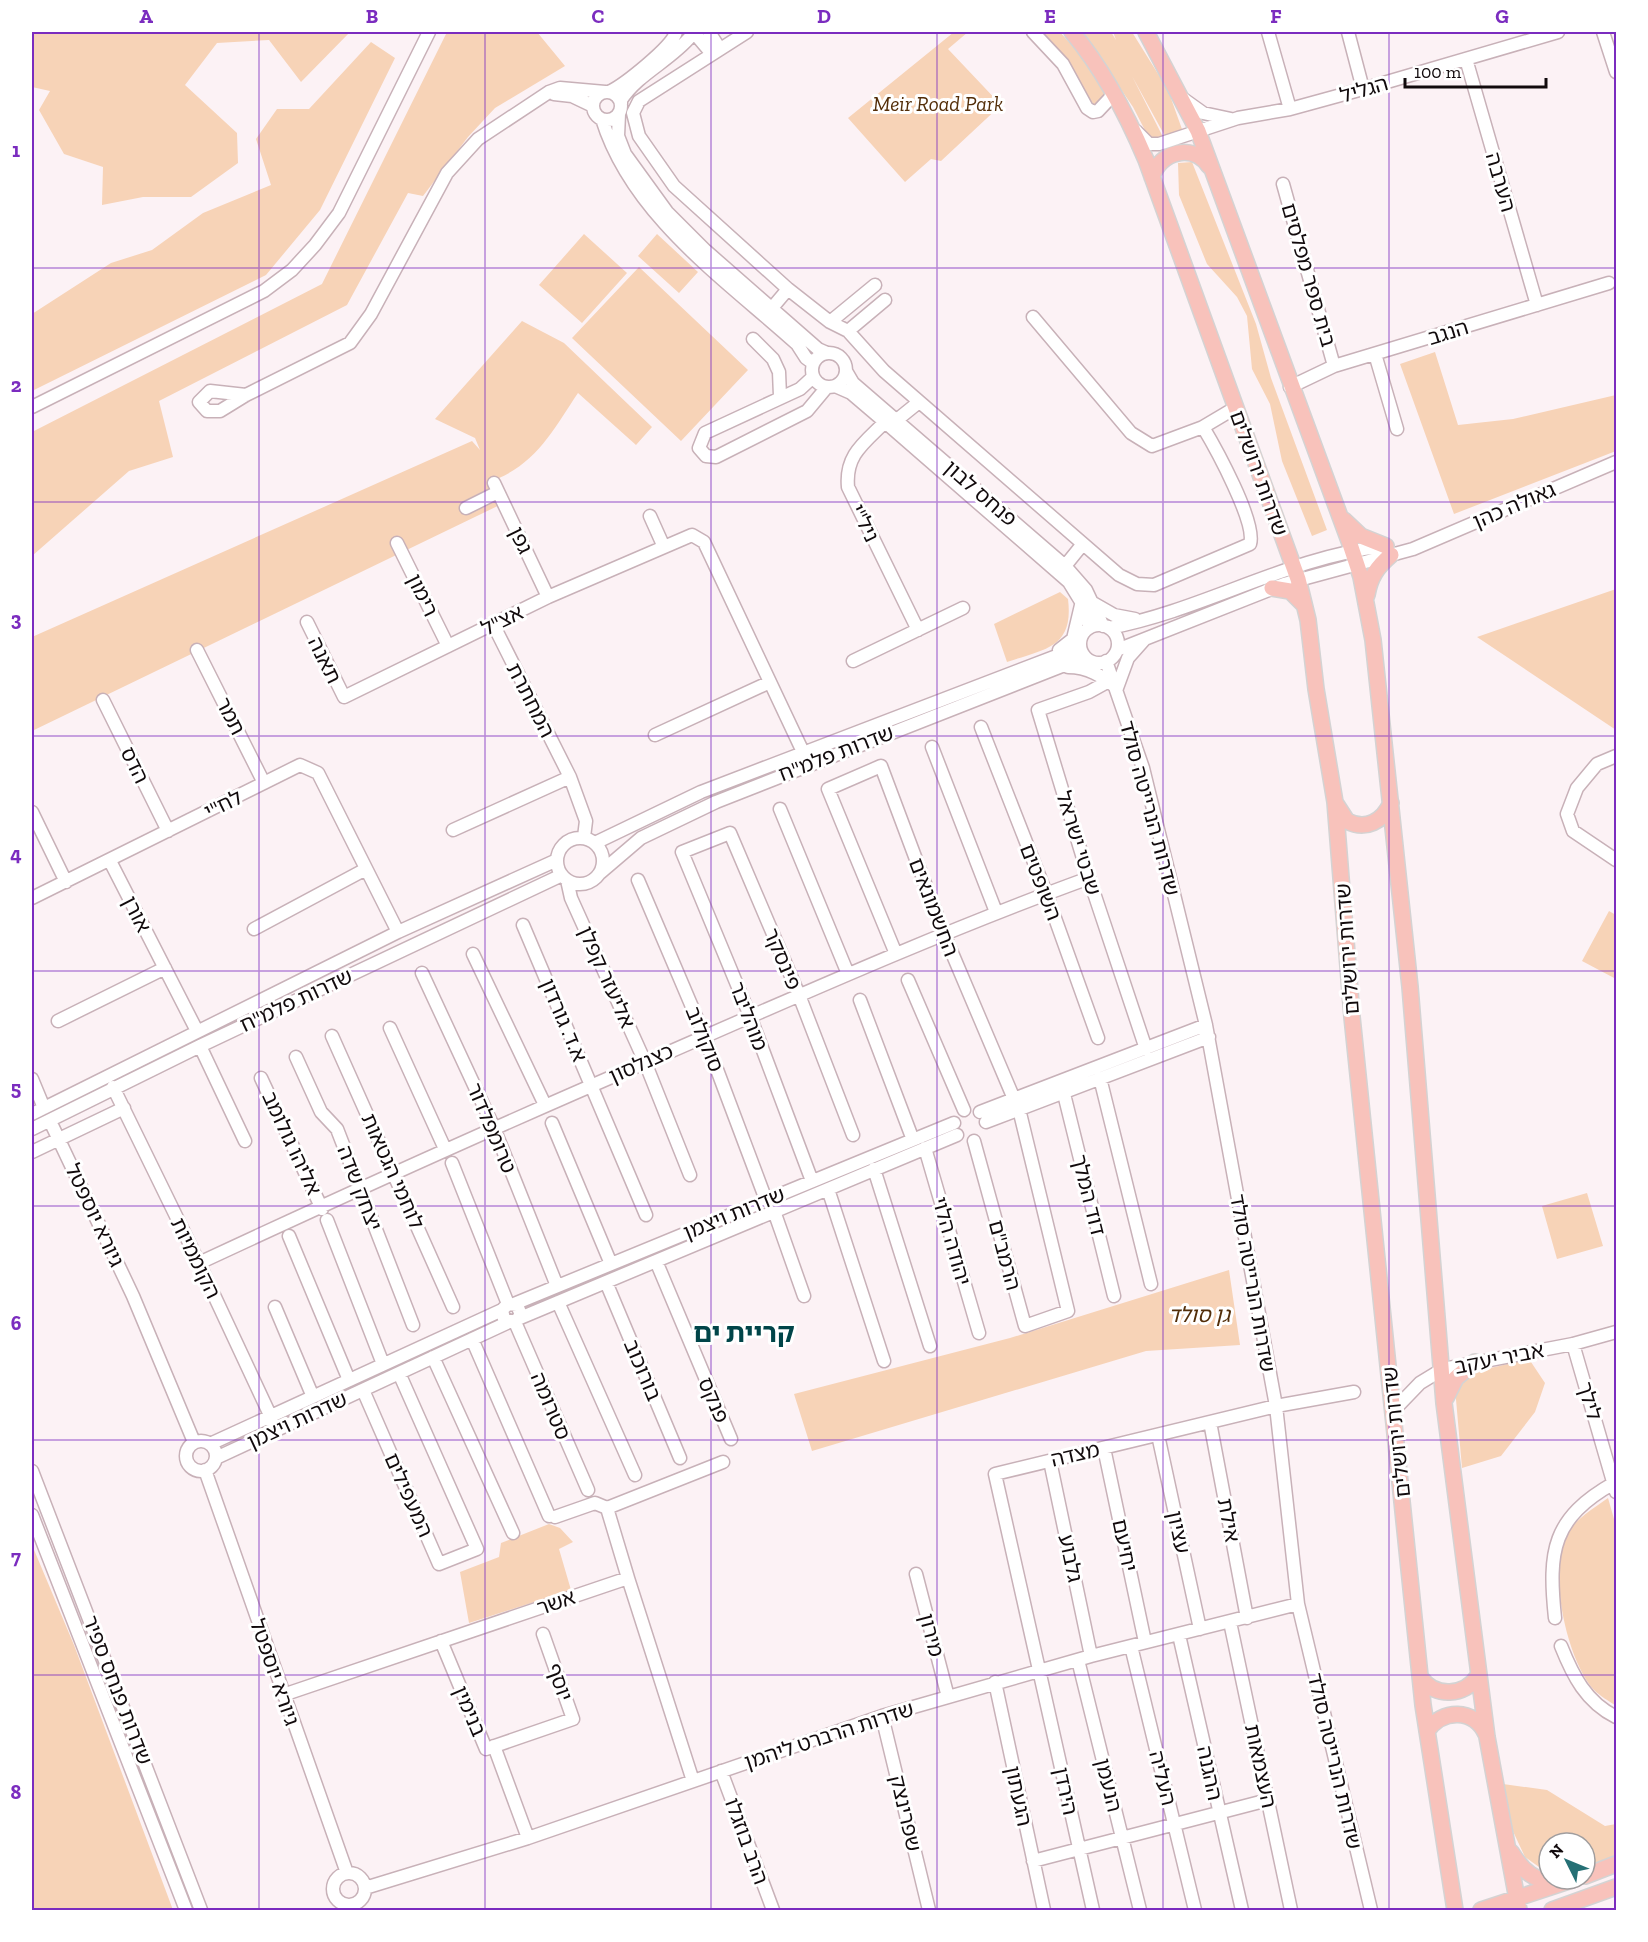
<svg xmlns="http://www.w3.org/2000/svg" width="1648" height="1942" viewBox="0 0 1648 1942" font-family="'Zilla Slab','Noto Sans Hebrew',serif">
  <rect width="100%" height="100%" fill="#fcf2f5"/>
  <path fill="#f7d3b7" d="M32 32H350L301 82 269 40 217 43 185 85 237 133 238 163 191 197H143L102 205 103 167 64 154 39 110 50 91 32 87Z
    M447 32H537L565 66 495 108 468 137 423 196 408 193 347 305 159 401 173 457 129 471 32 556V432L322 284Z
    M954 32H968L948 49 1001 105 941 161 931 159 905 182 848 118Z
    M1038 32H1060L1082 57 1106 94 1094 105 1069 68Z
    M1082 32H1111L1116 40 1113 32H1132L1168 90 1183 132 1166 138 1132 76 1164 139 1150 140 1133 107Z
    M371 42 395 58 320 210 266 275 32 391V314L111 263 152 250 203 213 271 185 256 139 277 109H309Z
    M1192 162 1256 324 1271 378 1327 530 1312 536 1282 461 1270 404 1252 369 1247 316 1237 297 1207 264 1179 195 1178 163Z
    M584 234 627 273 582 323 539 285Z
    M657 234 698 272 679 293 638 256Z
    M639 267 748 370 681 441 572 338Z
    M522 321 564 343 652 427 636 445 578 393C555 427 538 461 499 478L508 501 32 731V637L472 441 480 450 475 438 435 419Z
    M1435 352 1458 425 1513 419 1616 395V451L1454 514 1400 364Z
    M1616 589V730L1477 637Z
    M1060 592 1068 599C1074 648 1045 649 1007 662L994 624Z
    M1609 911 1616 915V979L1582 961Z
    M1587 1193 1603 1246 1557 1259 1542 1206Z
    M1229 1270 1240 1345 1146 1351 812 1451 794 1394 1010 1338Z
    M1529 1359 1545 1383 1535 1412 1501 1456 1462 1468 1455 1388 1469 1373Z
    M1608 1498 1616 1526V1706C1609 1701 1600 1696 1594 1690 1567 1661 1547 1570 1567 1535 1575 1519 1594 1508 1608 1498Z
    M549 1524 560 1528 573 1542 559 1549 571 1590 469 1623 460 1572 499 1557 501 1543Z
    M32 1545 74 1645 173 1910H32Z
    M1503 1784 1547 1790 1605 1826 1616 1824V1859L1585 1870V1843H1549V1872H1546L1525 1857 1511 1827Z"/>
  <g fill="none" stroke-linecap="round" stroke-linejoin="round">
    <defs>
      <path id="minor" d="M709 32 720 49
        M747 32 639 101 633 113 639 136 674 186 788 289 830 322 848 331 884 371 1119 575 1137 584 1154 585 1250 544C1257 523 1215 447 1203 427
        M1033 32 1063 64 1087 108 1093 112 1098 111 1113 95
        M1268 32 1290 109
        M1348 32 1363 89
        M1603 32 1616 72
        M696 35 712 54
        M1466 59 1537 305
        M593 106a14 14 0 1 1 28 0a14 14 0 1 1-28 0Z
        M609 92C624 85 672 47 676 32
        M554 94 572 96 593 106
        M1182 98 1203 113 1231 119
        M621 104V100C639 73 670 61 691 36
        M619 114 618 136 625 154 667 212 705 250 818 349 827 353
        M602 119C632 216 725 279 797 344L806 358 813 363
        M1136 131 1149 144H1159L1238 118 1290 109 1363 89 1558 32
        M1283 184 1334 366
        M772 308 788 289
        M1033 317 1131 433 1152 446 1203 427 1235 408
        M830 322 875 285
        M848 331 885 300
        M753 339 773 359 779 372 780 396
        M812 370a17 17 0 1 1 34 0a17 17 0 1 1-34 0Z
        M1375 354 1397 429
        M846 371 853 383 1065 566 1086 590 1103 626
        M813 377 800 389 705 433 699 448 706 456 716 457 807 411 827 387
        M835 386 851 393 885 422 1069 582 1088 613 1089 628
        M1290 387 1334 366 1609 283
        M246 395 210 391 199 402 207 411H220L246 395 350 343 371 314 447 173 478 139 549 92 560 88 605 92
        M32 407 264 291 292 270 315 245 339 213 429 32
        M898 419 919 402
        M885 422C864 443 845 455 848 487L918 630
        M494 483 548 597
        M466 508 498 492
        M650 516 663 545
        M397 543 448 646
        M1065 566 1082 545
        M1093 603 1114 615 1135 619
        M307 622 344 697 548 597 692 535 704 542 803 752
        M493 624 570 777 586 821 584 837
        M1080 644a19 19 0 1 1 38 0a19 19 0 1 1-38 0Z
        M1109 628C1204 610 1288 557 1385 546
        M197 650 264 783
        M1059 650 1073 639 1082 601
        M1117 650 1284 584 1413 549 1616 462
        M853 661 963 608
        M1106 661 1143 768 1206 1025 1276 1406 1298 1604 1371 1910
        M1068 667C1088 667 1102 676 1117 688L1128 658 1144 640
        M1109 681 1089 692 1038 710 1089 878 1146 1049
        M103 700 168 831
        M981 727 1046 893 1098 1038
        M655 735 770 682
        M932 747 996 912
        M1616 756 1597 764 1577 788 1567 814 1573 831 1616 860
        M780 809 848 974
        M32 812 66 882
        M453 830 570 777
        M557 861a23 23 0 1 1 46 0a23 23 0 1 1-46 0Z
        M595 843 701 792 1080 647
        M110 861 197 1031
        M600 873 641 838 716 802 1085 657
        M567 880 571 898 645 1062 690 1175
        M638 880 704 1035 766 1200
        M32 898 300 765 318 773 398 932
        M523 925 646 1215
        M254 929 366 869
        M473 954 545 1105
        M896 954 828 789 881 766 944 934 1014 1099
        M422 973 494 1128 557 1286
        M908 980 964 1110
        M860 1000 913 1140
        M58 1021 165 968
        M390 1028 445 1149
        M332 1036 453 1307
        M200 1046 245 1141
        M296 1057 321 1112 337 1129 413 1325
        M261 1078 322 1209
        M1100 1078 1151 1284
        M32 1079 44 1108
        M113 1087 199 1263 277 1430
        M1064 1094 1114 1296
        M980 1112 1206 1025
        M32 1114 398 932 557 860
        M50 1121 133 1296 194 1442
        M986 1122 1209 1037
        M552 1123 611 1264
        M32 1129 200 1046 562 875
        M974 1141 1025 1326 1068 1311 1019 1109
        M925 1148 979 1333
        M32 1152 124 1108
        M452 1163 508 1304
        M874 1169 930 1346
        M812 1181 750 1016 682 852 730 833 799 995 853 1135
        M828 1189 884 1361
        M774 1211 804 1296
        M327 1220 383 1364
        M289 1236 349 1380
        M656 1261 731 1439
        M199 1263C347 1194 495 1127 644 1063 791 999 938 933 1089 878
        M606 1282 680 1458
        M558 1302 635 1475
        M514 1304 954 1123
        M275 1307 313 1397
        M520 1318 957 1135
        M515 1322 588 1490
        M472 1339 549 1516
        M1573 1344 1616 1492
        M433 1357 513 1533
        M363 1390 439 1564 477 1549 399 1373
        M1394 1410 1420 1383 1443 1369 1573 1344 1616 1332
        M1210 1422 1247 1618
        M1158 1435 1200 1629
        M186 1456a15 15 0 1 1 30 0a15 15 0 1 1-30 0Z
        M210 1444 502 1310 508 1304 517 1305 521 1315 515 1322 504 1319 502 1310
        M1104 1448 1145 1642
        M216 1458 509 1322
        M1050 1461 1091 1656
        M205 1470 347 1873
        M32 1471 201 1910
        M32 1515 186 1910
        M555 1517 595 1503 607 1508
        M916 1574 948 1697
        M628 1578 607 1508 723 1462
        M1555 1618C1548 1551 1552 1518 1614 1483
        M1230 1622 1291 1910
        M1179 1635 1242 1910
        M441 1641 486 1749 573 1719 543 1634
        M1131 1646 1195 1910
        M1561 1646C1573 1676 1586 1702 1616 1717
        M1078 1660 1140 1910
        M995 1682 1044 1910
        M283 1695 628 1578 693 1781
        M882 1716 929 1910
        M494 1746 528 1838
        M721 1771 773 1910
        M1033 1861 1268 1800
        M333 1889a16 16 0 1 1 32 0a16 16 0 1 1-32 0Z
        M365 1888 528 1838 882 1716 1091 1656 1298 1604
        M1093 1910 995 1474 1276 1406 1354 1392"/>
      <path id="major" d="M1072 32C1103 69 1127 115 1146 160L1298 579 1308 620 1316 689 1335 802 1352 1017 1423 1705 1455 1910
        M1146 32 1198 131 1349 541 1361 577 1373 640 1410 987 1444 1403 1487 1737 1519 1910
        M1152 177C1160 151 1193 143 1209 166
        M1344 520 1361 536 1386 546
        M1272 588 1290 591 1304 605
        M1367 595C1370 577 1377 567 1391 555
        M1336 804 1347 821C1366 831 1383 821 1391 803
        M1446 1398 1456 1378 1475 1362
        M1421 1678C1435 1698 1465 1696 1478 1676
        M1427 1731C1442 1709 1474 1708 1486 1734
        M1511 1852C1522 1870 1535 1883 1558 1882
        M1585 1876 1616 1864
        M1481 1910 1575 1879
        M1552 1910 1616 1887"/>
    </defs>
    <use href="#minor" stroke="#c8b1b8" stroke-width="15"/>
    <use href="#major" stroke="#d4d3d3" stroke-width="18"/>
    <use href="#minor" stroke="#fff" stroke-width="12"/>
    <use href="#major" stroke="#f8c2bb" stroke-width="15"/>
  </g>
  <path fill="none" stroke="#7b2cbf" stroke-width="1.5" stroke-opacity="0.55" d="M259 32V1910M485 32V1910M711 32V1910M937 32V1910M1163 32V1910M1389 32V1910M32 268H1616M32 502H1616M32 736H1616M32 971H1616M32 1206H1616M32 1440H1616M32 1675H1616"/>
  <g text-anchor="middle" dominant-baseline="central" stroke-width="6" stroke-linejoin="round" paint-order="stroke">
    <g font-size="21" fill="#110a0c" stroke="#fff">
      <text transform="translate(1364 89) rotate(-16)">הגליל</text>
      <text transform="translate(1501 182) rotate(74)">הערבה</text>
      <text transform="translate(1309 275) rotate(74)">בית ספר מפלסים</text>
      <text transform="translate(1448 332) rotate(-17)">הנגב</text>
      <text transform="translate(1259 473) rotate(70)">שדרות ירושלים</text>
      <text transform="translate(981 493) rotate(41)">פנחס לבון</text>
      <text transform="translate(1514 505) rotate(-23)">גאולה כהן</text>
      <text transform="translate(865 523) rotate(64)">ניל"י</text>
      <text transform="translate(521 540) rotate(64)">גפן</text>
      <text transform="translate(423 595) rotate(64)">רימון</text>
      <text transform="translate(502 620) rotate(-26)">אצ"ל</text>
      <text transform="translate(325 660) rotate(64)">תאנה</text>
      <text transform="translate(531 700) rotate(63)">המחתרת</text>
      <text transform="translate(231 716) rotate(63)">תמר</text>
      <text transform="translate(836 753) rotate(-21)">שדרות פלמ"ח</text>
      <text transform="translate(135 765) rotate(64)">הדס</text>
      <text transform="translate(223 804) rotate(-26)">לח"י</text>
      <text transform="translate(1150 808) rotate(75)">שדרות הנרייטה סולד</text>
      <text transform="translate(1079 843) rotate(73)">שבטי ישראל</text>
      <text transform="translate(1041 882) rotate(69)">השופטים</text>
      <text transform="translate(934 907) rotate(69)">החשמונאים</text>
      <text transform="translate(137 914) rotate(63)">אורן</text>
      <text transform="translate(1347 949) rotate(-94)">שדרות ירושלים</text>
      <text transform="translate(783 959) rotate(67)">פינסקר</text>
      <text transform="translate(607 977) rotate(66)">אליעזר קפלן</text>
      <text transform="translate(296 1000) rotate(-25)">שדרות פלמ"ח</text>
      <text transform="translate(749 1016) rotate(69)">מוהליבר</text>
      <text transform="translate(564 1020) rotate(67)">א.ד. גורדון</text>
      <text transform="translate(705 1039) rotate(68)">סוקולוב</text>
      <text transform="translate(641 1063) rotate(-24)">כצנלסון</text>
      <text transform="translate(492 1128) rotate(67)">טרומפלדור</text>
      <text transform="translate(292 1143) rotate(65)">אליהו גולומב</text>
      <text transform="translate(393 1171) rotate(66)">לוחמי הגטאות</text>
      <text transform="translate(360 1188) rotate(69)">יצחק שדה</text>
      <text transform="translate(1089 1195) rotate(76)">דוד המלך</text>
      <text transform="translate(734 1213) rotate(-22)">שדרות ויצמן</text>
      <text transform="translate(95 1215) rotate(65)">גיורא יוספטל</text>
      <text transform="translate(952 1241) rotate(74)">יהודה הלוי</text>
      <text transform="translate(1005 1255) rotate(75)">הרמב"ם</text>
      <text transform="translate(196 1258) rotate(64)">הקוממיות</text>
      <text transform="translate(1253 1283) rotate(80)">שדרות הנרייטה סולד</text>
      <text transform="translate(1499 1358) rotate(-11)">אביר יעקב</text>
      <text transform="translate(643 1370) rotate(67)">בורוכוב</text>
      <text transform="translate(714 1400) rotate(67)">פנקס</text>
      <text transform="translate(1590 1401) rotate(73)">לילך</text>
      <text transform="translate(551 1406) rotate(67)">סטרומה</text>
      <text transform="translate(297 1420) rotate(-25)">שדרות ויצמן</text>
      <text transform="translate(1396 1432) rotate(-96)">שדרות ירושלים</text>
      <text transform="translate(1075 1454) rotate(-13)">מצדה</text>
      <text transform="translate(409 1495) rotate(66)">המעפילים</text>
      <text transform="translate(1229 1520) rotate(79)">אילת</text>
      <text transform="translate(1179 1532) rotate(78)">עציון</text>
      <text transform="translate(1125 1545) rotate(78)">יחיעם</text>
      <text transform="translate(1071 1558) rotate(78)">גלבוע</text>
      <text transform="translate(556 1602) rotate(-19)">אשר</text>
      <text transform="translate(932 1635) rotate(75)">מירון</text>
      <text transform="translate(275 1672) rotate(71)">גיורא יוספטל</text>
      <text transform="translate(560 1682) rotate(70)">יוסף</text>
      <text transform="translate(118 1690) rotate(69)">שדרות פנחס ספיר</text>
      <text transform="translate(470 1711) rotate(67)">בנימין</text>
      <text transform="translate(829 1735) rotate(-18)">שדרות הרברט ליהמן</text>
      <text transform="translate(1335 1761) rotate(77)">שדרות הנרייטה סולד</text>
      <text transform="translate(1261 1766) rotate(78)">העצמאות</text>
      <text transform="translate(1210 1773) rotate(78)">ההגנה</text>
      <text transform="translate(1163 1778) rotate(76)">העליה</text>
      <text transform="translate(1109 1785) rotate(76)">הנעמן</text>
      <text transform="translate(1066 1791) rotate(78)">הירדן</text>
      <text transform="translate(1019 1796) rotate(78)">הגעתון</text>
      <text transform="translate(906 1813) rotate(77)">שפרינצק</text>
      <text transform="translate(747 1841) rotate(70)">הרב בוזגלו</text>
    </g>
    <g font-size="21" font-style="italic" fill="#532e09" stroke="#fff">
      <text x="938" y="103">Meir Road Park</text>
      <text x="1199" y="1314">גן סולד</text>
    </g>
    <g font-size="27" font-weight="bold" fill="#014549" stroke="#fff">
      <text x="744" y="1333">קריית ים</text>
    </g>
  </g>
  <rect width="1648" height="1942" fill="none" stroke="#ffffff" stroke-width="66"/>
  <g transform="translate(1567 1861) rotate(313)"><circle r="28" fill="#ffffff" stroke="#a09d9e" stroke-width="1.5"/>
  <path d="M0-4.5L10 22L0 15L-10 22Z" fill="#257075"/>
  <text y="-9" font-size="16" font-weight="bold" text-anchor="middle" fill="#110a0c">N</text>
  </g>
  <path d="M1405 78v9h141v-9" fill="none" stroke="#110a0c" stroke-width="3"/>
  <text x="1414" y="78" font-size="18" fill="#110a0c" stroke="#ffffff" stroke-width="4.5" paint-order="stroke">100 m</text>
  <rect x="33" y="33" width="1582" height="1876" fill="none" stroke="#7b2cbf" stroke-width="2"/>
  <g font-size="20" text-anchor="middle" font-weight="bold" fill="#7b2cbf">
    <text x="146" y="23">A</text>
    <text x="372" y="23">B</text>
    <text x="598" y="23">C</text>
    <text x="824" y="23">D</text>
    <text x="1050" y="23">E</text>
    <text x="1276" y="23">F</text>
    <text x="1502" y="23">G</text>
    <text x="16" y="157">1</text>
    <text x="16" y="392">2</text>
    <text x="16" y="626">3</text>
    <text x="16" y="861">4</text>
    <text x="16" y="1095">5</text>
    <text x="16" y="1330">6</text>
    <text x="16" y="1564">7</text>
    <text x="16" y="1799">8</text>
  </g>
</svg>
